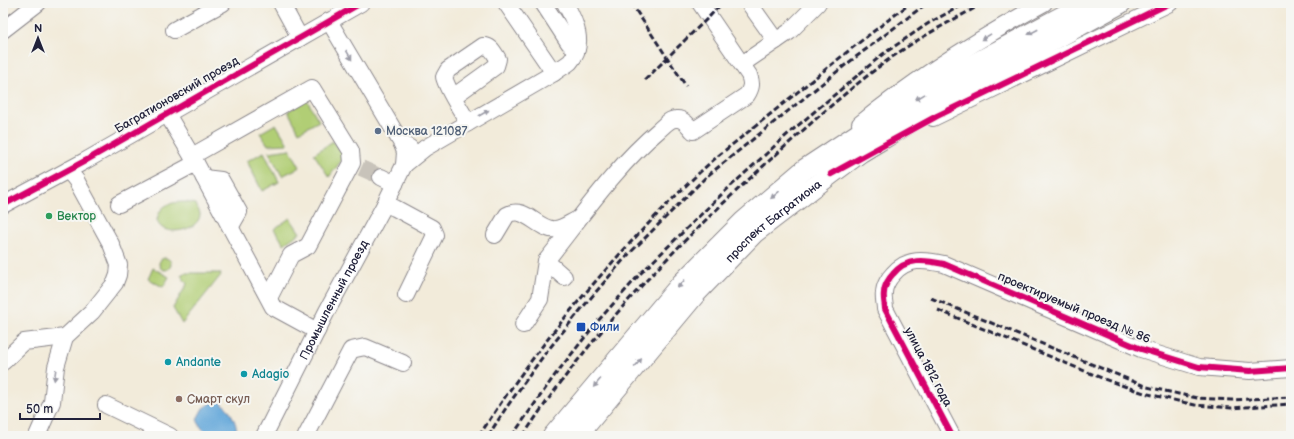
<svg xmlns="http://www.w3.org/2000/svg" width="1294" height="439" viewBox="0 0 1294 439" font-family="'Balsamiq Sans',sans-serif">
  <rect width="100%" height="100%" fill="#f6f6f2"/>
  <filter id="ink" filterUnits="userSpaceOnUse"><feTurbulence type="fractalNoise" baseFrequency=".025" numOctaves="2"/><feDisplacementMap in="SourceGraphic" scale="8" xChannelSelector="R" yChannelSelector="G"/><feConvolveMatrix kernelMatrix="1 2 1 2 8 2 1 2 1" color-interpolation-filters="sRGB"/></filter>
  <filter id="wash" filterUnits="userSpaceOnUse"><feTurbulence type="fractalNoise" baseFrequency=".012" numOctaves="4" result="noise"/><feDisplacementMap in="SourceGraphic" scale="16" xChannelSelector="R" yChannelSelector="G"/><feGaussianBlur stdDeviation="0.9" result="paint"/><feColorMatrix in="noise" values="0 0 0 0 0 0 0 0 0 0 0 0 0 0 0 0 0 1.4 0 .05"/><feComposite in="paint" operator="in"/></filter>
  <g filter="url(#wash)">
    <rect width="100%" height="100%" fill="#f2ebda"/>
    <path fill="#b1ce75" stroke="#6a7858" d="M307 100 319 121 299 132 288 111Z
      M276 124 288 144 268 145 260 133Z
      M333 141 345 156 329 177 314 154Z
      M290 149 300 167 282 176 269 152Z
      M264 152 279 182 262 191 247 161Z
      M186 202 196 204C197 207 199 211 200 213 201 230 169 236 160 226 158 224 158 222 157 220 160 204 171 202 186 202Z
      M290 218 300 233 284 244 274 229Z
      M159 264a6 6 0 1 1 12 0a6 6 0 1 1-12 0Z
      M153 268 169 277 163 287 148 279Z
      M184 273H220L221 275 182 324 173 308 187 284 181 275Z"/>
    <path fill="#65a8da" stroke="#44658a" d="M216 400C227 402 240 426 236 436 219 436 204 439 197 419L203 408Z"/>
  </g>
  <g filter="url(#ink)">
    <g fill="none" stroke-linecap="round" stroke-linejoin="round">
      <path stroke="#c8c3ba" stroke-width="16" stroke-dasharray="16 8" stroke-linecap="butt" d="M361 168 381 177"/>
      <defs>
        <g id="minor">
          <path d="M281 3 300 38"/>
          <path d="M506 3 554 73"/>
          <path d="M543 3 569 43 577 49"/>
          <path d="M749 3 776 41"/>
          <path d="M329 21 402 144 410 148"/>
          <path d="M3 30 38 3"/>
          <path d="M174 30 223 3"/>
          <path d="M742 64 789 32 818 3"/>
          <path d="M453 97 496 66 498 59C494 53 491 45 483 46L448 70 444 77C448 92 461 109 468 123"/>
          <path d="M167 114 196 163 273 307 317 331"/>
          <path d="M933 118 1170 3"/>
          <path d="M860 124C916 78 980 38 1044 3"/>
          <path d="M192 156 312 88 351 151 352 163 308 246 291 255 269 298"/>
          <path d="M404 165 425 148 554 73C559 69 565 66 570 62 586 44 575 21 565 3"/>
          <path d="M381 177 395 184"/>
          <path d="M204 178 221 180 239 212 231 226"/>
          <path d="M119 204 196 163"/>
          <path d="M385 204 395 208 432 228 435 235 406 295"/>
          <path d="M3 205 85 161 361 3"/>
          <path d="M495 235 507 215C525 204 539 232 556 229 563 228 570 223 576 220"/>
          <path d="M564 277 546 261C582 216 615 167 659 130 664 126 669 119 676 119 683 118 689 126 693 131L747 95C752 87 752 83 749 75L700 3"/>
          <path d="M523 325 540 299 546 261"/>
          <path d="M3 362 24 342 65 337"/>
          <path d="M106 405 170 436"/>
          <path d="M37 436 52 402 56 367 65 337 92 312 115 283 118 275 119 265 111 244 76 180 68 170"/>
          <path id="s1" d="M264 436 327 311 385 204 404 165 405 152 402 144"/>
          <path d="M306 436 351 350 365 347 403 363"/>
          <path d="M952 436 885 309C885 304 883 298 884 293 884 286 889 278 893 274 907 257 925 260 944 264L1141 349 1199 367 1250 371 1291 368"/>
        </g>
        <g id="major">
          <path d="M553 436 682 283 744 221 805 169 861 132 972 65 1087 3"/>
          <path id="s2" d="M577 436 697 292 754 233 831 174 861 152 980 80 1121 3"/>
        </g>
      </defs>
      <use href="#minor" stroke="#8a868a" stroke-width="18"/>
      <use href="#major" stroke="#8a868a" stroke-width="22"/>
      <use href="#minor" stroke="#fff" stroke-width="16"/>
      <use href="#major" stroke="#fff" stroke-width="20"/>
      <path stroke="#22223b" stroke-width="3" stroke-dasharray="6 3" stroke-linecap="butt" d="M631 3 686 86
        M645 80 686 39 709 17 722 3
        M931 298 1147 387 1197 398 1231 400 1291 397
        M938 310 1104 379 1144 393 1195 405 1231 408 1291 404
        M479 436C541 339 616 253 699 173 720 153 745 135 768 116 815 78 862 39 911 3
        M488 436 506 408 544 355 583 307 625 258 706 177 844 66 927 3
        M512 436 555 375 597 322 641 273 722 194 789 133 883 54 929 23 966 3
        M523 436C589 336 670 251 758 171 800 133 842 94 888 60 918 38 951 21 984 3"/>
      <defs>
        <path id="cycleway" d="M831 174 937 116 1170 3
          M3 205 85 161 361 3
          M952 436 885 309C885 304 883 298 884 293 884 286 889 278 893 274 907 257 925 260 944 264L1141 349 1199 367 1250 371 1291 368"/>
      </defs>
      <use href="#cycleway" stroke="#f6f6f2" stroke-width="8"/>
      <use href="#cycleway" stroke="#d6006c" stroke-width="6"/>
    </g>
    <defs><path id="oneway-solid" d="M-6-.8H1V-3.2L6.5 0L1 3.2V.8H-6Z"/></defs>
    <g fill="#9c9ca7">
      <use href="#oneway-solid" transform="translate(1033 32) rotate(152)"/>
      <use href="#oneway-solid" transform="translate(986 37) rotate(149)"/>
      <use href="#oneway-solid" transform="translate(349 55) rotate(60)"/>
      <use href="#oneway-solid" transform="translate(920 97) rotate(149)"/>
      <use href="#oneway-solid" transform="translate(484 113) rotate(-30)"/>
      <use href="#oneway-solid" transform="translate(775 195) rotate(140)"/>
      <use href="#oneway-solid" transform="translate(681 284) rotate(132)"/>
      <use href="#oneway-solid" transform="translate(638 363) rotate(-50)"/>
      <use href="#oneway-solid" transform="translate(55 375) rotate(98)"/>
      <use href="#oneway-solid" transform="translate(597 383) rotate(130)"/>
    </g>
  </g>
  <circle fill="#5c6f8a" stroke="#f6f6f2" stroke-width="1.5" cx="378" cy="131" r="4"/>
  <circle fill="#2e9e5b" stroke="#f6f6f2" stroke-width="1.5" cx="49" cy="216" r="4"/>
  <rect fill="#1a4fb4" stroke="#f6f6f2" stroke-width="1.5" x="576" y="322" width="10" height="10" rx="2"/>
  <g fill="#0f9aa8" stroke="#f6f6f2" stroke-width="1.5">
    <circle cx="168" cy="362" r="4"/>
    <circle cx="244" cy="374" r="4"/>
  </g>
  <circle fill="#8d6e63" stroke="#f6f6f2" stroke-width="1.5" cx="179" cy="399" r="4"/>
  <g text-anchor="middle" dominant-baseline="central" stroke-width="4" stroke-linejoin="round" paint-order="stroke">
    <g font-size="12" fill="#22223b" stroke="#f6f6f2">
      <text transform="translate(177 95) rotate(-30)">Багратионовский проезд</text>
      <text stroke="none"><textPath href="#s2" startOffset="292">проспект Багратиона</textPath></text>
      <text stroke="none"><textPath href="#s1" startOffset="153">Промышленный проезд</textPath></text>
      <text transform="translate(1074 308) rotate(23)">проектируемый проезд № 86</text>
      <text transform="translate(928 367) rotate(62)">улица 1812 года</text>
    </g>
    <g font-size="12" fill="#4e5e75" stroke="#f6f6f2" text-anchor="start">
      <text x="386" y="131">Москва 121087</text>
    </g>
    <g font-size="12" fill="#27864d" stroke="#f6f6f2" text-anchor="start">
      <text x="57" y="216">Вектор</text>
    </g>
    <g font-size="12" fill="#164399" stroke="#f6f6f2" text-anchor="start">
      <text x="590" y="327">Фили</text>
    </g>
    <g font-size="12" fill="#0d838f" stroke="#f6f6f2" text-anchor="start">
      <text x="176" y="362">Andante</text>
      <text x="252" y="374">Adagio</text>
    </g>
    <g font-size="12" fill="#785e54" stroke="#f6f6f2" text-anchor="start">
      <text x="187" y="399">Смарт скул</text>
    </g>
  </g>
  <rect width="1294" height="439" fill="none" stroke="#f6f6f2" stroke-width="16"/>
  <g transform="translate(38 38)" stroke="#f6f6f2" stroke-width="3" paint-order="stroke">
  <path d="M0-3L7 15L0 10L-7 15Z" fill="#22223b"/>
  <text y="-6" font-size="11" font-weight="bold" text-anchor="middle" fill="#22223b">N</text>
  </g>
  <path d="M20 413v6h80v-6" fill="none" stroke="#22223b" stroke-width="2"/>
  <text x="26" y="413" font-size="12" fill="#22223b" stroke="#f6f6f2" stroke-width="3" paint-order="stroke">50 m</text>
</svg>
